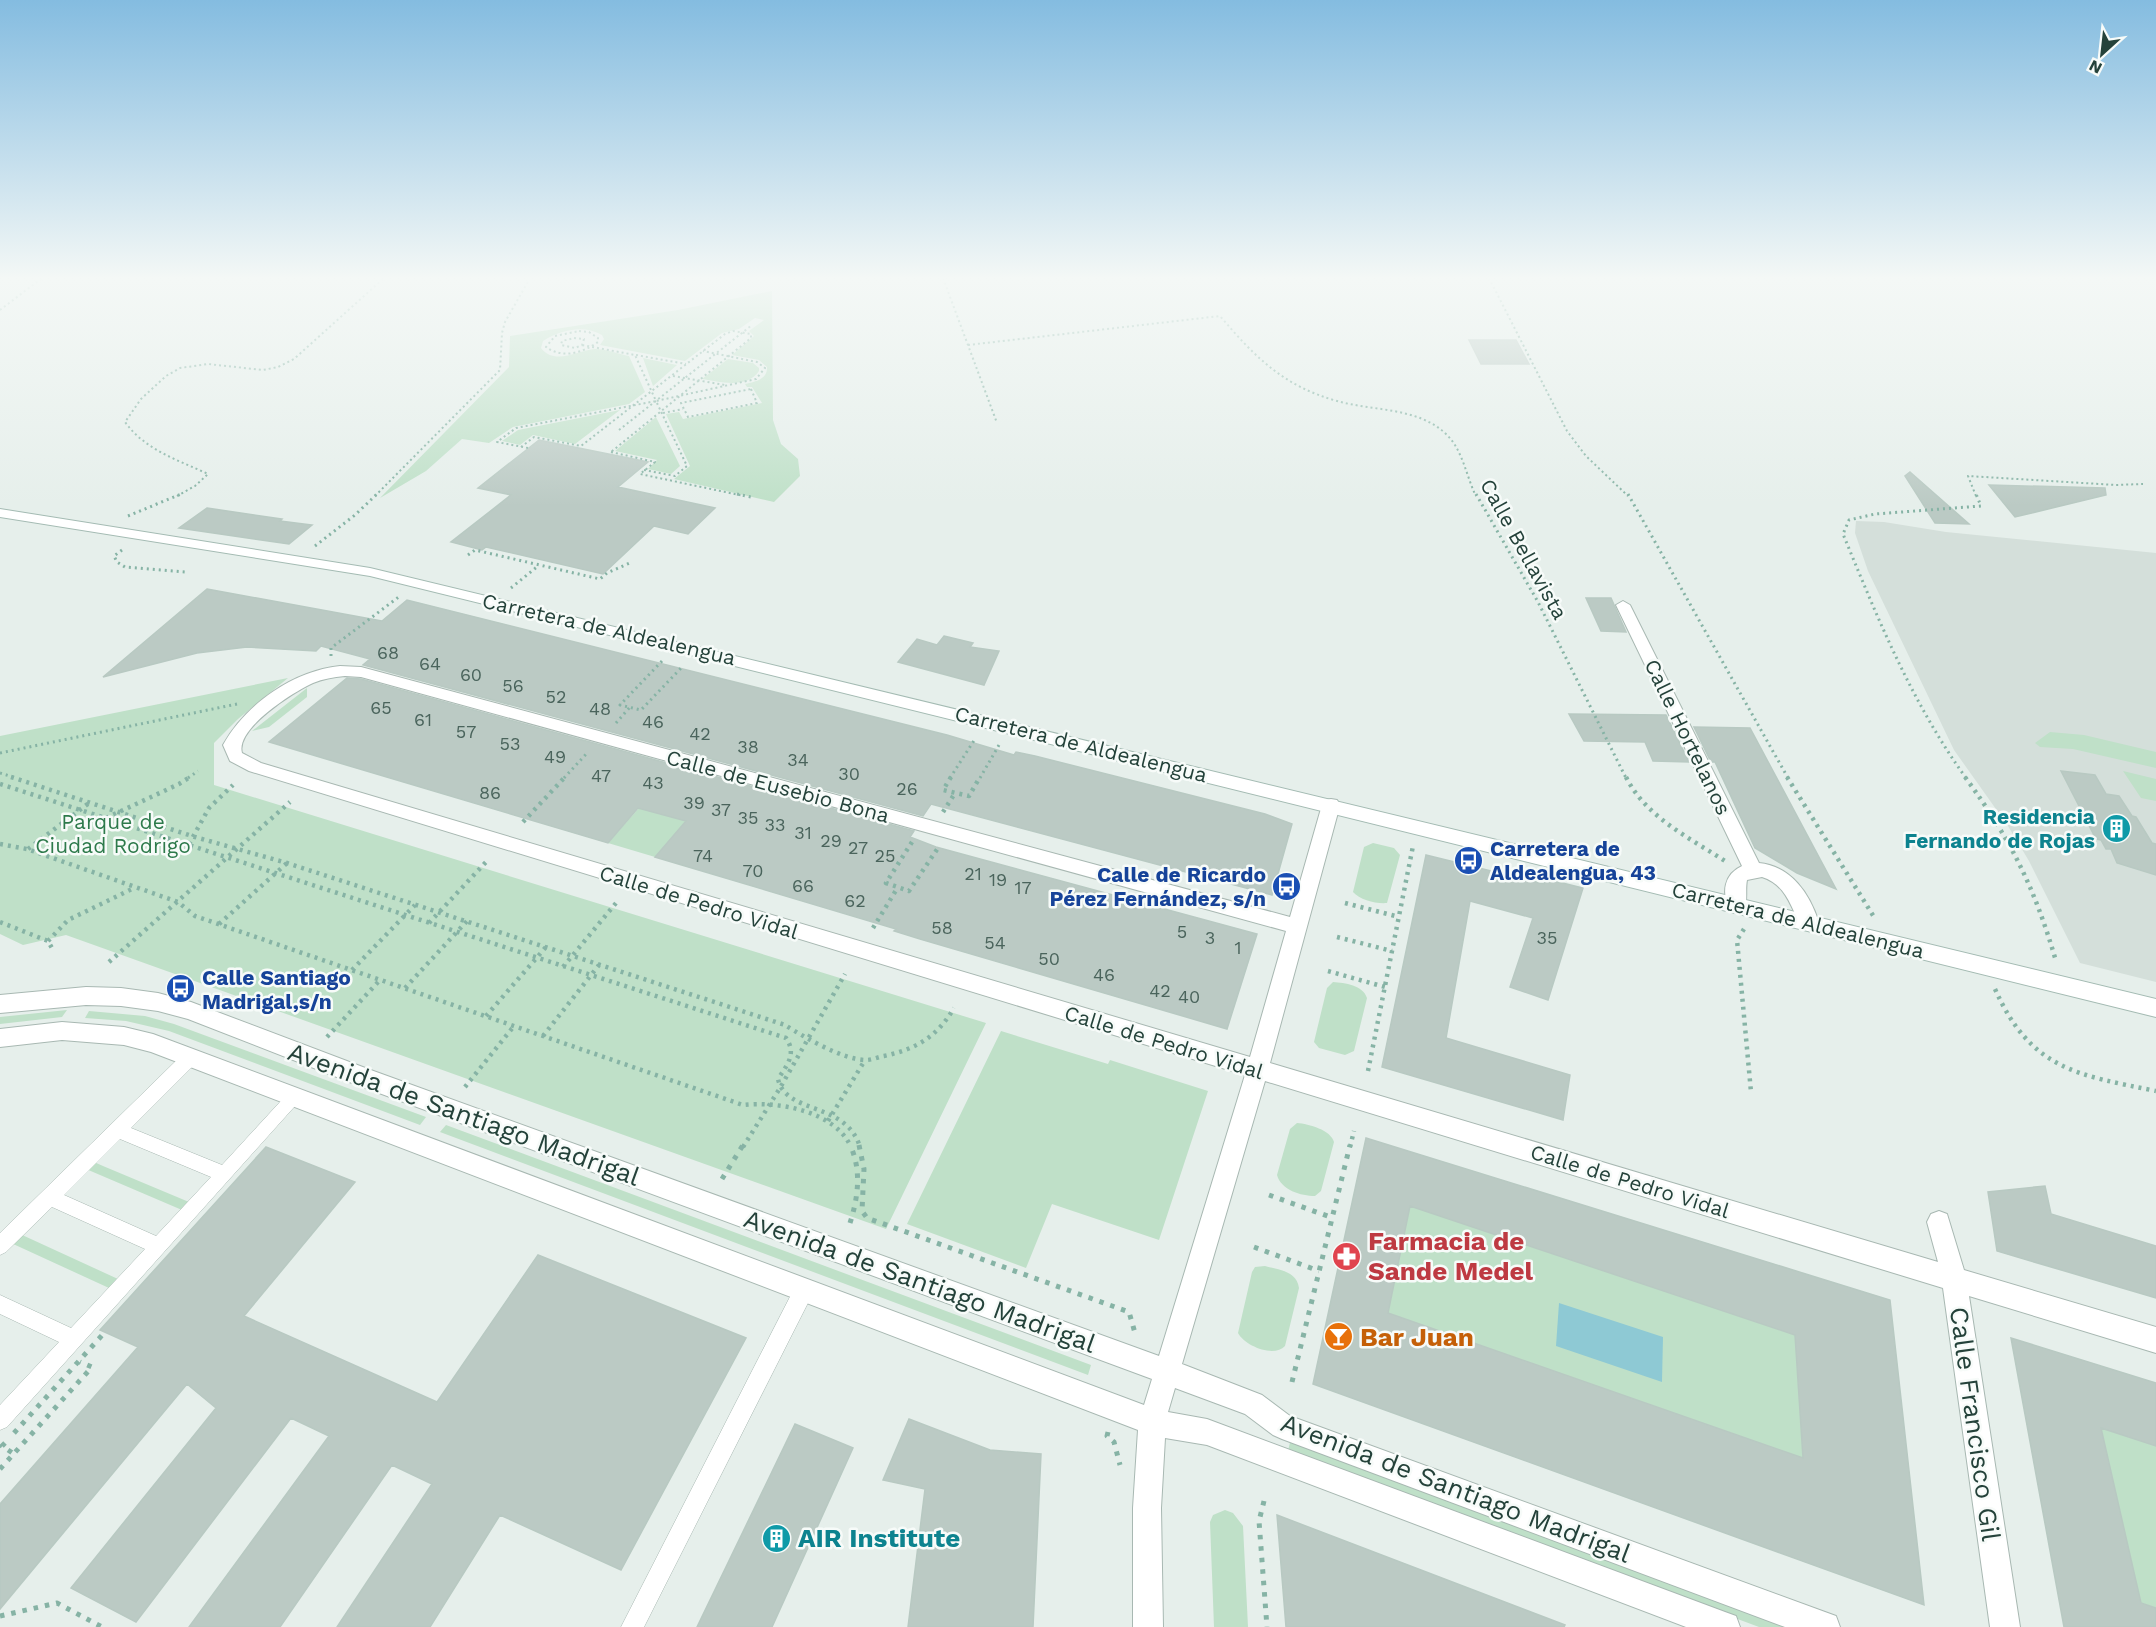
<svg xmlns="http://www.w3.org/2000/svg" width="2156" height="1627" viewBox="0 0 2156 1627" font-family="'Work Sans',sans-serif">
  <rect width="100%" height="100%" fill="#e6efeb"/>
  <path fill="#d4dfda" d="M1856 521 1884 522 1946 532 2156 553V982L2080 963 2029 861 2008 826 1954 750 1868 571 1855 533Z"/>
  <path fill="#bfe0c8" d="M772 291 773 420 781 444 798 459 800 476 774 502 674 479 690 466 666 414 679 412 683 419 762 403 752 387H747L745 384C755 382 768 379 767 367L759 360 732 355 754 336 749 331 764 320 755 318 739 329 722 333 685 361 600 345 604 339 602 335C584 324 560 330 543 341L541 348C555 366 578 350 595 349 606 349 619 354 629 356L645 392 629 404 513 427 489 443 462 439 426 471 380 498 509 367 510 336 678 310Z
    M643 358 677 365 653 386Z
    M728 359 753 363 759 368V371C747 389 720 382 702 379Z
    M620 410 575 444 533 435 520 445 502 441 518 430Z
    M656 417 680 466 671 474 648 469 657 460 615 451Z
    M288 678 238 719 214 743V785L986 1023 886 1229 66 935 23 945 0 934V736Z
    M307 688V697L269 727 252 731Z
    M2050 732 2084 735 2156 752V768L2073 749 2040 747 2035 743Z
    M2123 771 2156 779V801L2141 798Z
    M639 808 686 821 655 857 608 843Z
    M1373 843 1394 848 1400 855 1387 903C1376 904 1360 900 1353 892L1364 847Z
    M1333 982C1345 983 1363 985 1367 998L1354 1051 1345 1055 1319 1048 1314 1042 1327 988Z
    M67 1010 62 1017 0 1024V1017Z
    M89 1011 145 1016 174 1024 426 1117 420 1125 169 1031 126 1021 85 1018Z
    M1001 1031 1108 1064 1110 1060 1208 1091 1159 1240 1052 1204 1026 1268 907 1224Z
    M1297 1123C1309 1124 1331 1130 1334 1142L1321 1191 1315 1196C1301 1196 1281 1190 1277 1175L1290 1129Z
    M446 1125 1091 1365 1088 1375 440 1132Z
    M94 1162 103 1166 189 1202 182 1210 86 1169Z
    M1410 1206 1795 1335 1803 1458 1388 1313Z
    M20 1234 118 1279 109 1288 11 1243Z
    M1265 1266C1279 1270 1297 1271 1299 1288L1285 1346C1274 1358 1245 1346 1238 1333L1252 1272 1255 1267Z
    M2101 1428 2156 1446V1608L2141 1603Z
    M1291 1438 1798 1627H1759L1288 1451Z
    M1225 1510 1233 1513 1243 1526 1248 1627H1214L1210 1522 1213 1515Z"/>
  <path fill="#8ec9d4" d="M1559 1303 1663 1337 1662 1382 1556 1346Z"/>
  <path fill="#bbcac4" stroke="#b8c9c2" stroke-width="1.5" fill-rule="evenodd" d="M1469 340H1516L1529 364H1481Z
    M539 440 648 462 618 487 715 508 688 534 654 526 603 574 486 547 482 550 451 542 511 495 478 488Z
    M1910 472 1969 524 1935 523 1905 476Z
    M1989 485 2105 488 2106 495 2015 517Z
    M207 508 282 519 280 521 312 525 289 544 179 528Z
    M207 589 382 621 407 600 947 735 1014 755 1016 752 1035 756 1265 814 1292 824 1272 895 931 804 923 816 363 665 370 659 321 646 316 651 247 647 197 653 103 677Z
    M1586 598H1611L1626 632 1601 631Z
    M944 636 973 643 970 647 999 651 984 685 898 662 917 639 937 645Z
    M347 678 361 679 914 831 910 837 936 847 1257 934 1227 1029 920 939 894 931 896 929 655 857 686 821 638 808 608 843 269 742Z
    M1569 714 1666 715 1689 762 1653 761 1645 742 1584 741Z
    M1694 727 1750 728 1836 889 1797 873 1755 848 1715 762H1711Z
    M2061 771 2095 775 2106 794 2119 796 2132 816 2136 817 2152 843 2156 844V875L2117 863 2111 849H2106L2101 840 2096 839Z
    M1426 855 1544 884 1546 879 1583 888 1548 1000 1510 987 1533 918 1470 901 1446 1038 1570 1075 1563 1120 1382 1067Z
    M1366 1138 1890 1300 1924 1605 1313 1384ZM1410 1206 1795 1335 1803 1458 1388 1313Z
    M266 1147 355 1182 244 1316 437 1402 538 1255 746 1338 621 1570 500 1515 430 1627H337L432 1484 392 1465 280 1627H189L329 1436 291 1418 136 1622 71 1588 216 1408 187 1384 0 1609V1504L138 1347 100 1330Z
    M2045 1186 2051 1214 2156 1246V1298L1997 1251 1988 1192Z
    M2011 1338 2156 1383V1446L2101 1428 2141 1603 2156 1608V1627H2064Z
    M909 1419 990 1450 1041 1454 1033 1627H908L925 1489 883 1480Z
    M795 1424 853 1448 772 1627H697Z
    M1277 1515 1565 1625 1564 1627H1286Z"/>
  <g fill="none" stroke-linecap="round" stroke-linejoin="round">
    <defs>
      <path id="lane" d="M191 1050 197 1052 199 1057 197 1062 131 1128 222 1165 290 1091 296 1089 302 1091 304 1096 7 1427 0 1430V1405L59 1342 0 1314V1295L71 1328 145 1249 52 1207 6 1252 0 1255V1233L185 1052ZM120 1139 211 1177 156 1236 64 1195Z
        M804 1281 811 1283 813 1290 811 1297 644 1627H621L797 1283Z"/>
      <path id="street" d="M1623 601 1630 605 1759 863C1791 866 1810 894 1819 923L1816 928 1809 931 1802 928C1791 908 1787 885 1762 877L1747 880C1745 890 1748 902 1744 910L1737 912 1730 910C1721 893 1724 874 1742 866L1616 605Z
        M340 666 361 667 1290 917 1322 805 1325 800 1331 799 1337 800 1340 805 1270 1063 1938 1262 1927 1222 1931 1214 1939 1211 1947 1214 1964 1270 2156 1327V1353L1969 1296 2020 1627H1990L1943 1288 1265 1081 1182 1364 1262 1395 1290 1416 1825 1612 1836 1616 1840 1627H1785L1282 1439 1273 1435 1245 1414 1175 1388 1168 1412 1207 1419 1725 1612 1736 1616 1740 1627H1686L1207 1445 1165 1438 1161 1508 1163 1627H1133V1508L1138 1430 151 1052 124 1045 62 1040 0 1047V1029L62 1022 124 1027 153 1034 1144 1405 1152 1379 352 1083 188 1019 158 1011 121 1006 86 1005 0 1013V995L86 987 121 988 158 993 191 1002 368 1069 1159 1356 1245 1075 249 771 230 761 223 745C246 704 293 671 340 666ZM345 676 361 677 1286 931 1250 1057 261 763 242 753C235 729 293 692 313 683 323 679 333 677 345 676Z"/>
      <path id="secondary" d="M0 509 370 568 2156 999V1017L370 576 0 517Z"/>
    </defs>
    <use href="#lane" stroke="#a8b8b2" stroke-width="1"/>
    <use href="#street" stroke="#a8b8b2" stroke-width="2"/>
    <use href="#secondary" stroke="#a4bbb3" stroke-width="2"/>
    <path stroke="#86b3a5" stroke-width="2" stroke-dasharray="2 3" stroke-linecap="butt" d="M943 278 997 423
      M1489 278 1567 431 1586 456 1628 496
      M0 310 42 278
      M579 331 589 332 598 338V342C582 353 563 359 546 347L555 336Z
      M574 338 584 339 582 345 575 348 561 345 562 341Z
      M968 345 1220 316C1255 357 1283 386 1337 401 1372 411 1418 407 1446 434 1463 450 1466 476 1476 496
      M636 355 686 364
      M673 376 725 385
      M751 389 757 403 688 417 681 403Z
      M663 413 683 409
      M619 430 752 325
      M521 447 534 437 581 446 725 334 733 331 751 334V338L611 452
      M528 448 497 442 516 428 656 401 635 355 582 345
      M611 452 655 462 640 474 744 496
      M644 470 675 476 687 466 656 401 756 379 765 368 757 362 703 351
      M177 496 195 486 208 474C178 460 145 450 125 422L141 399 166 376 180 368 208 364 263 370 278 367 294 359 384 278
      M375 496 500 370 502 333 505 322 530 278
      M1976 496 1968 476 2116 485 2143 484"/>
    <path stroke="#86b3a5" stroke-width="3" stroke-dasharray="2 4" stroke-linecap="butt" d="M737 494 751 497
      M1476 494 1538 602 1626 778
      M1628 494 1788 778
      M128 516 181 494
      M315 546 355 515 377 494
      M122 550 114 556 117 562 125 567 186 572
      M468 555 475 550 600 579 607 573 632 562
      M511 588 538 566
      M331 656V648L400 596
      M662 661 620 705 641 710 683 666
      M616 723 630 707
      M0 753 237 704
      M0 773 16 778
      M188 778 198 771
      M564 778 588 752
      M950 778 975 739
      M980 778 999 745
      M1966 778C1912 703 1878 619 1843 534L1849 520 1875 514 1981 506 1976 494"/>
    <path stroke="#86b3a5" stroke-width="4.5" stroke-dasharray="3 5" stroke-linecap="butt" d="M11 777 195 837 287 863 785 1025C804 1037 843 1060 866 1060 872 1060 878 1057 884 1056 916 1049 937 1037 954 1008
      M951 777 943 790 969 796 980 777
      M1626 777C1646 817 1688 837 1725 861
      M1787 777 1874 917
      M1965 777C2011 840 2034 886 2056 961
      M0 784 786 1038C797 1054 787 1065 778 1079 786 1115 846 1101 860 1147
      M943 812 955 793
      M106 818 179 784 190 777
      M523 822 565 777
      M912 842 886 883 909 891 938 848
      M0 844 27 849 178 902 195 916 743 1105C778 1101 835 1111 851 1147
      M189 844 209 808 233 785
      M28 849 89 803
      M1345 903 1399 917
      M0 922 48 941 53 950
      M429 923 486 862
      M219 924 287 863
      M873 928 898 887
      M1744 929 1737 940 1751 1092
      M1337 937 1392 951
      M48 941 68 920 134 888
      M109 962 290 802
      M563 967 616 903
      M352 970 415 905
      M1328 971 1385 987
      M405 988 467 921
      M1995 989C2031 1070 2078 1075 2156 1091
      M486 1016 546 947
      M543 1036 599 965
      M327 1037 380 980
      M1368 1071 1413 846
      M465 1087 514 1026
      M828 1121 865 1060
      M743 1147 780 1088 845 974
      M1350 1147 1354 1131"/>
    <path stroke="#86b3a5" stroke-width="5" stroke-dasharray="4.5 7" stroke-linecap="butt" d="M859 1145 864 1169 862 1211 867 1218 1129 1312 1135 1333
      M722 1179 743 1145
      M1269 1195 1333 1218
      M850 1223C858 1198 862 1170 850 1145
      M1254 1247 1319 1271
      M1292 1382 1350 1145
      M1108 1432 1107 1436 1114 1442 1120 1465
      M5 1443 2 1446 14 1454
      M0 1469 92 1367 80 1362
      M1264 1501 1259 1521 1267 1627
      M0 1616 57 1603 102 1627"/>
    <use href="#lane" fill="#fff" fill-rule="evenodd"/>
    <use href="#street" fill="#fff" fill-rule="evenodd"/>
    <use href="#secondary" fill="#fff" fill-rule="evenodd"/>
    <path stroke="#86b3a5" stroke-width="5" stroke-dasharray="4.5 7" stroke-linecap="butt" d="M14 1433 105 1332"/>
  </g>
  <linearGradient id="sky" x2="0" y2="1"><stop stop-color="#84bce0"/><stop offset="0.55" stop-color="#f4f8f6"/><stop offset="1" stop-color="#f4f8f6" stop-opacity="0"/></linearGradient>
  <rect width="2156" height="506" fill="url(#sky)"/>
  <defs>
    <symbol id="building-disc" viewBox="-11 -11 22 22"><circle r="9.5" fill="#0f9aa8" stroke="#f7fbf9"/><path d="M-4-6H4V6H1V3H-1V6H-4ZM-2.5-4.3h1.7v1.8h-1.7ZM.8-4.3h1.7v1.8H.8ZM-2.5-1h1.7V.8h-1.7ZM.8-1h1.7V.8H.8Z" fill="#fff"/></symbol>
    <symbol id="bus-disc" viewBox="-11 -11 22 22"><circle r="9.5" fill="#1a4fb4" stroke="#f7fbf9"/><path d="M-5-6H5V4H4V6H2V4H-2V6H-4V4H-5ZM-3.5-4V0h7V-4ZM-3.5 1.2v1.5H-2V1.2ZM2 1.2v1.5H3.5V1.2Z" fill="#fff"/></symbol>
    <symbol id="pharmacy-disc" viewBox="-11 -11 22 22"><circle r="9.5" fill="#e0444e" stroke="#f7fbf9"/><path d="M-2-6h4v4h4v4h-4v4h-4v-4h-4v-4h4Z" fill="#fff"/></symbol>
    <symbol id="bar-disc" viewBox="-11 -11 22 22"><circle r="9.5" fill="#e8710a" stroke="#f7fbf9"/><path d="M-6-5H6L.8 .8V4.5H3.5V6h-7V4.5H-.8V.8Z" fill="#fff"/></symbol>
  </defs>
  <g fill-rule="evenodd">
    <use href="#building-disc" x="2100" y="812" width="33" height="33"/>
    <use href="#bus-disc" x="1452" y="844" width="33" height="33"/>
    <use href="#bus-disc" x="1270" y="870" width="33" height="33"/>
    <use href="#bus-disc" x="164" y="972" width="33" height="33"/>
    <use href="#pharmacy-disc" x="1330" y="1240" width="33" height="33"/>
    <use href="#bar-disc" x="1322" y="1320" width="33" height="33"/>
    <use href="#building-disc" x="760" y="1522" width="33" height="33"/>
  </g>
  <g text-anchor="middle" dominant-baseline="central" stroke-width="5" stroke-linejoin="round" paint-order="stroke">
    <g font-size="18" fill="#4a645c">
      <text x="388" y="652">68</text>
      <text x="430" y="663">64</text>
      <text x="471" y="674">60</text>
      <text x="513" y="685">56</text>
      <text x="556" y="696">52</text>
      <text x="381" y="707">65</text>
      <text x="600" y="708">48</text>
      <text x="423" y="719">61</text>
      <text x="653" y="721">46</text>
      <text x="466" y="731">57</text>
      <text x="700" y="733">42</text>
      <text x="510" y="743">53</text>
      <text x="748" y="746">38</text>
      <text x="555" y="756">49</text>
      <text x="798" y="759">34</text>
      <text x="849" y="773">30</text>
      <text x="601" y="775">47</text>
      <text x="653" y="782">43</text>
      <text x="907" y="788">26</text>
      <text x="490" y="792">86</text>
      <text x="694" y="802">39</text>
      <text x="721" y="809">37</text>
      <text x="748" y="817">35</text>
      <text x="775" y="824">33</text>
      <text x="803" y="832">31</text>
      <text x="831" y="840">29</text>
      <text x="858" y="847">27</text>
      <text x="703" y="855">74</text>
      <text x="885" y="855">25</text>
      <text x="753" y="870">70</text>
      <text x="973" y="873">21</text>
      <text x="998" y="879">19</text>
      <text x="803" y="885">66</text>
      <text x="1023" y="887">17</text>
      <text x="855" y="900">62</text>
      <text x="942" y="927">58</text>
      <text x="1182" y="931">5</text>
      <text x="1210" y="937">3</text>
      <text x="1547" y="937">35</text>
      <text x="995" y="942">54</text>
      <text x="1238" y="947">1</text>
      <text x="1049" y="958">50</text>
      <text x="1104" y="974">46</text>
      <text x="1160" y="990">42</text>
      <text x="1189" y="996">40</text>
    </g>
    <g font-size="21" fill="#24423a" stroke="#f7fbf9">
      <text transform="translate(1524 549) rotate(61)">Calle Bellavista</text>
      <text transform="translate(609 629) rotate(13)">Carretera de Aldealengua</text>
      <text transform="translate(1688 737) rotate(64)">Calle Hortelanos</text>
      <text transform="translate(1081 744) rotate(14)">Carretera de Aldealengua</text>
      <text transform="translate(778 786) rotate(15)">Calle de Eusebio Bona</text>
      <text transform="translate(699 902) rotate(17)">Calle de Pedro Vidal</text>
      <text transform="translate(1798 920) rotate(14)">Carretera de Aldealengua</text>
      <text transform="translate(1164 1042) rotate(17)">Calle de Pedro Vidal</text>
      <text transform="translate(1630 1181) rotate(17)">Calle de Pedro Vidal</text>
    </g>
    <g font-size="21" font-weight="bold" fill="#0d838f" stroke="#f7fbf9" text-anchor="end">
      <text x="2095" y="816">Residencia<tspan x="2095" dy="24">Fernando de Rojas</tspan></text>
    </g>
    <g font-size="21" fill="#2d7a4b" stroke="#f7fbf9">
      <text x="113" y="821">Parque de<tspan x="113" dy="24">Ciudad Rodrigo</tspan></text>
    </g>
    <g font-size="21" font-weight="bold" fill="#164399" stroke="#f7fbf9" text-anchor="start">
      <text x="1490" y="848">Carretera de<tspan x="1490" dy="24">Aldealengua, 43</tspan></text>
      <text x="1266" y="874" text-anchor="end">Calle de Ricardo<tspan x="1266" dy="24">Pérez Fernández, s/n</tspan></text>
      <text x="202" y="977">Calle Santiago<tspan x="202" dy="24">Madrigal,s/n</tspan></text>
    </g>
    <g font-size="26" fill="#24423a" stroke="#f7fbf9">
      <text transform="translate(464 1114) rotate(20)">Avenida de Santiago Madrigal</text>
      <text transform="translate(920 1281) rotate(20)">Avenida de Santiago Madrigal</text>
      <text transform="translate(1975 1424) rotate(82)">Calle Francisco Gil</text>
      <text transform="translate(1456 1488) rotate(21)">Avenida de Santiago Madrigal</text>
    </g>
    <g font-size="26" font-weight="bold" fill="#be3a42" stroke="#f7fbf9" text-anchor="start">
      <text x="1368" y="1241">Farmacia de<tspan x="1368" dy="30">Sande Medel</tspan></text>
    </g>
    <g font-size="26" font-weight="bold" fill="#c56008" stroke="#f7fbf9" text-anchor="start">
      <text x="1360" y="1337">Bar Juan</text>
    </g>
    <g font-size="26" font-weight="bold" fill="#0d838f" stroke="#f7fbf9" text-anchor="start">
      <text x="798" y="1538">AIR Institute</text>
    </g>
  </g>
  <g transform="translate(2102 54) rotate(207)" stroke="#f7fbf9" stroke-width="4.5" paint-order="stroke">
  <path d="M0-4.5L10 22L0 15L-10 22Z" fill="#24423a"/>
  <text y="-9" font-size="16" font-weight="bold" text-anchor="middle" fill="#24423a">N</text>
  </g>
</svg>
